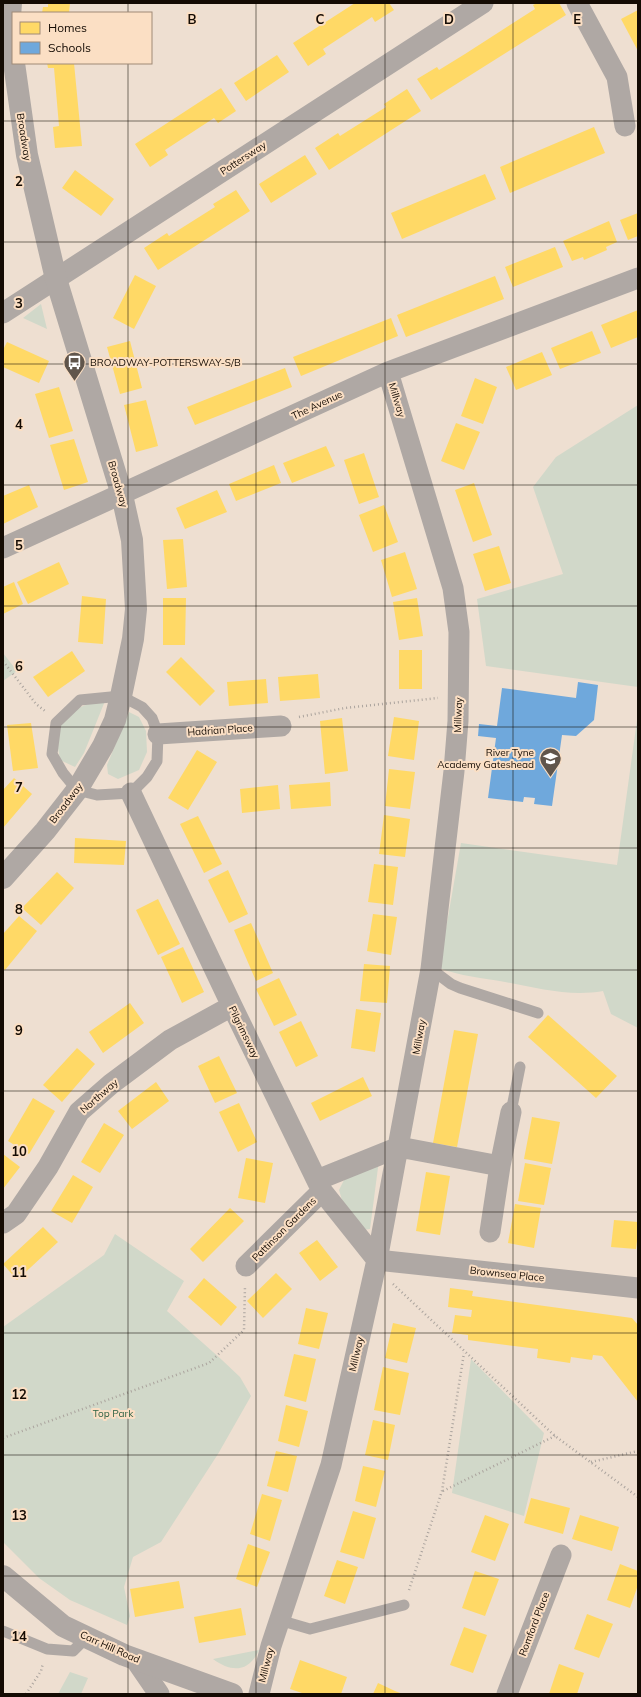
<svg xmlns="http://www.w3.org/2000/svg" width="641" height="1697" viewBox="0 0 641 1697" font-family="Mulish,sans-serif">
  <rect width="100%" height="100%" fill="#eedfd1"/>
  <path fill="#d1d8c9" d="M41 304 47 329 23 318Z
    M638 405V687L486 666 477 599 563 574 533 487 556 457Z
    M3 653 17 671 3 681Z
    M105 701 84 753 75 767 60 760C59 753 57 745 57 738 59 713 83 703 105 701Z
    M129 712 139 717 146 731 147 752 139 770 118 779 108 774 107 765Z
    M638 713V1028L611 1014 603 991C570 997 537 988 505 982 483 978 460 976 439 968L461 843 617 865Z
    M379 1160 370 1229 363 1230 342 1200 339 1190 345 1178Z
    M115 1234 184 1281 167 1311 222 1360 240 1377 251 1396 218 1454 161 1542 133 1557 124 1587 130 1616 127 1625 70 1600 39 1578 3 1542V1327L104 1255Z
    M471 1359 544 1433 524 1516 452 1493Z
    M259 1650C249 1672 232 1673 213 1659Z
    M70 1672 88 1678 81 1694H58Z"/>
  <path fill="#ffd966" d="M48 3H70L69 13H42L43 7H48Z
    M355 3H389L394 10 375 22 372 17 323 49 326 54 308 66 293 43Z
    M537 3H559L566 15 431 100 417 79 437 67 439 70 465 54 535 9 533 5Z
    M638 10V51L621 19Z
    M277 55 289 72 246 101 234 83Z
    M47 63H74L82 146 55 148 53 127 59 126 54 68H48Z
    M221 88 236 111 218 123 214 118 211 120 165 150 168 155 150 167 135 144Z
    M407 89 421 111 329 170 315 148 338 133 340 136 386 107 384 104Z
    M594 127 605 153 510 193 500 167Z
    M305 155 317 174 271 203 259 184Z
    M75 170 114 199 101 216 62 188Z
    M485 174 496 199 402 239 391 213Z
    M236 190 250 211 158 270 144 248 167 233 169 236 215 207 213 204Z
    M638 213V236L628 240 620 220Z
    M609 221 617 242 606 247 607 250 584 260 583 257 572 261 563 241Z
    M555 247 563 267 513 287 505 267Z
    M135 275 156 286 134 329 113 318Z
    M495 276 504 299 406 337 397 315Z
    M638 310V337L611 348 601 325Z
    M391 318 398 336 301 376 293 357Z
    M592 331 601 353 560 369 551 348Z
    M130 341 142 388 120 394 107 347Z
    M7 342 49 361 39 383 3 367V350Z
    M542 352 552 375 516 390 506 367Z
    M285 368 292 387 195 425 187 407Z
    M475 378 497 387 483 424 461 416Z
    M59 387 73 431 49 438 35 394Z
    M146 400 158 446 136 452 124 405Z
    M456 423 480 432 464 470 441 461Z
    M74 439 88 482 64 490 50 445Z
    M326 446 335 466 292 483 283 463Z
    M364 453 379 497 359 504 344 460Z
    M274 465 281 483 236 501 229 484Z
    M474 483 492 535 473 542 455 490Z
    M29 485 38 507 3 524V496Z
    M217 490 227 512 185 529 176 508Z
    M384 505 398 542 373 552 359 515Z
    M183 539 187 587 167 589 163 540Z
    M499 546 511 583 485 591 473 554Z
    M405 552 417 589 392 597 381 560Z
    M59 562 69 584 28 604 17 582Z
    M14 582 23 604 3 614V587Z
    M82 596 106 599 103 644 78 642Z
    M163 598H186L185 645H163Z
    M417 598 423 636 399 640 393 602Z
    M399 650H422V689H399Z
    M72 651 85 671 48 697 33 677Z
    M181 657 215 691 200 706 166 672Z
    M318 674 320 698 280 701 278 677Z
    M266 679 268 703 229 706 227 682Z
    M394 717 419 721 414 760 388 756Z
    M342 718 348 771 325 774 320 721Z
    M31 723 38 768 13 771 7 725Z
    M197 750 217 762 188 810 168 798Z
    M389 769 415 772 410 809 385 806Z
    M14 778 32 794 3 828V790Z
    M330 782 331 806 291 809 289 785Z
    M278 785 280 809 242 813 240 789Z
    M384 815 410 819 405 857 379 854Z
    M198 816 222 864 204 873 180 824Z
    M75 838 126 841 124 865 74 863Z
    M374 864 398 867 393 905 368 902Z
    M228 870 248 914 229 923 208 880Z
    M57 872 74 888 41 925 22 908Z
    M158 899 180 944 158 955 136 910Z
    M373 914 397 917 391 955 367 951Z
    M19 916 37 931 5 970 3 968V934Z
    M251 923 273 973 256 981 234 930Z
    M183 947 204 992 182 1003 161 957Z
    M364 964 390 966 387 1003 360 1001Z
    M279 978 297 1015 274 1026 256 989Z
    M130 1003 144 1023 103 1053 89 1032Z
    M356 1009 381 1013 375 1052 351 1048Z
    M548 1015 617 1076 596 1098 528 1037Z
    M301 1021 318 1056 296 1067 279 1032Z
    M454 1030 478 1034 457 1147 433 1143Z
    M77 1048 95 1064 62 1102 43 1085Z
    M219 1056 237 1093 215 1103 198 1066Z
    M363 1077 372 1096 320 1121 311 1103Z
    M156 1082 169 1101 132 1129 118 1111Z
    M33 1098 55 1111 29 1154 8 1141Z
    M239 1103 257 1142 238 1152 219 1112Z
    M532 1117 560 1122 552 1164 524 1159Z
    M104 1123 124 1135 100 1173 81 1162Z
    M3 1154 20 1167 3 1189Z
    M246 1158 273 1163 265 1203 238 1198Z
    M525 1163 551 1168 544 1205 518 1201Z
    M426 1172 450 1176 440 1235 416 1231Z
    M73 1175 93 1187 72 1223 51 1211Z
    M515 1204 541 1208 534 1248 508 1243Z
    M230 1208 244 1221 203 1262 190 1249Z
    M614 1220 638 1222V1241H637L636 1249 611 1247Z
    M43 1227 58 1242 17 1280 3 1264Z
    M317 1240 338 1267 320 1281 299 1253Z
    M276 1273 292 1289 263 1318 247 1301Z
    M204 1278 237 1307 221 1326 188 1297Z
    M450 1288 473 1291 472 1296 632 1318 638 1325V1402L602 1356 593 1355 592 1360 571 1357 570 1363 537 1358 538 1349 468 1340V1335L452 1333 455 1315 471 1317 472 1310 448 1307Z
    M306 1308 328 1313 319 1349 298 1344Z
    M393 1323 416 1328 407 1363 385 1358Z
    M294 1354 316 1359 306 1402 284 1396Z
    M383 1367 409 1373 400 1415 374 1410Z
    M286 1405 308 1411 299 1447 278 1441Z
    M373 1420 395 1425 388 1460 365 1455Z
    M276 1451 297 1456 288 1492 267 1486Z
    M363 1466 385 1471 376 1507 355 1501Z
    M262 1494 282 1500 270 1541 250 1534Z
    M531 1498 570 1508 563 1534 524 1523Z
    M353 1511 376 1518 364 1559 340 1552Z
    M485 1515 509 1524 495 1561 471 1552Z
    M580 1515 619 1527 612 1551 572 1539Z
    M248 1544 270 1552 257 1587 236 1579Z
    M337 1560 358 1567 345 1604 324 1596Z
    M620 1564 638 1571V1585L630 1608 607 1600Z
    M475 1571 499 1579 485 1616 462 1608Z
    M179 1581 184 1608 135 1617 130 1589Z
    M241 1608 246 1635 199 1643 194 1617Z
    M587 1614 613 1624 599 1658 574 1649Z
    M464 1627 487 1635 473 1673 450 1665Z
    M300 1660 347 1677 341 1694H305L290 1689Z
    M559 1664 584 1673 577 1694H549Z
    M378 1683 395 1691 403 1694H373Z"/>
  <path fill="#6fa8dc" d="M578 682 598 685 594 720 576 736 562 735 552 806 534 804 535 798 524 797 523 802 488 798 496 738 478 736 479 724 497 726 502 688 576 698Z"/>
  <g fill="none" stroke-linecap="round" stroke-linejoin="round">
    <path stroke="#aba49e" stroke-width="2.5" stroke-dasharray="1 3" stroke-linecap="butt" d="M3 661 36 704 45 711
      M299 717 345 708 438 698
      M393 1284 555 1436 638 1497
      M3 1438 209 1363 244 1330 245 1286
      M591 1462 638 1451
      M443 1491 555 1436
      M409 1590 442 1491 464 1353
      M26 1694 41 1671 43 1663"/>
    <path stroke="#afa8a4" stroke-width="11" d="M121 696 142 707 152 718 158 734 157 761 147 777 131 793 97 795 77 790 63 773 52 754 56 723 80 700Z
      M431 969 451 984 460 988 538 1013
      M511 1112 520 1067
      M279 1620 310 1629 404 1605
      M3 1631 47 1649 73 1651 87 1637"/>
    <path stroke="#afa8a4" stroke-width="21" d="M577 3 617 77 625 126
      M3 313 483 3
      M3 548 388 372 638 278
      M158 734 281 726
      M131 793 232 1006 322 1191 377 1260 638 1288
      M317 1180 399 1147 500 1166
      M3 1223 16 1214 48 1167 79 1112 111 1084 170 1040 232 1006
      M490 1232 500 1166 511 1112
      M246 1266 322 1191
      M135 1659 159 1694
      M259 1694 271 1646 331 1465 377 1260 431 969 454 771 458 721 459 632 453 588 388 372
      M507 1694 561 1555"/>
    <path stroke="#afa8a4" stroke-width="22" d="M11 3 9 30 13 59
      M3 878 45 831 77 790 103 746 115 720 121 696 133 639 136 609 132 540 122 495 56 279 27 155 14 63
      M3 1576 63 1626 124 1655 232 1694"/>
  </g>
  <path fill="none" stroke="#140b03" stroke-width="1" stroke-opacity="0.55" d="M128 3V13M256 3V1694M385 3V1694M513 3V1694M128 63V1694M3 121H638M3 242H638M3 364H638M3 485H638M3 606H638M3 727H638M3 848H638M3 970H638M3 1091H638M3 1212H638M3 1333H638M3 1455H638M3 1576H638"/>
  <defs>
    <symbol id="bus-pin" viewBox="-11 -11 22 30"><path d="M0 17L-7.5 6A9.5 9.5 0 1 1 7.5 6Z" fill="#60554b" stroke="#fbdfc4"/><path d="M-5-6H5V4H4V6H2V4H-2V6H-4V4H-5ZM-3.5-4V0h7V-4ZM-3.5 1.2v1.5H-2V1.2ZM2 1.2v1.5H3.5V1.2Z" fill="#fff"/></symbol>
    <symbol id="school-pin" viewBox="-11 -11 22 30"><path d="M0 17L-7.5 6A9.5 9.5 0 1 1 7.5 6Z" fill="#60554b" stroke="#fbdfc4"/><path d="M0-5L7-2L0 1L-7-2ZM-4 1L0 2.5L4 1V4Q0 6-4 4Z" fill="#fff"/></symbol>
  </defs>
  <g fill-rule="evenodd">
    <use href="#bus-pin" x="62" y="350" width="25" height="34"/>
    <use href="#school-pin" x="538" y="746" width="25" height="34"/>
  </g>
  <g text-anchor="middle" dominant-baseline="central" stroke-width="4" stroke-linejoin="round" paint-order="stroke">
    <g font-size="10" fill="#140b03" stroke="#fbdfc4">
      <text transform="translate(24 137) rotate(81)">Broadway</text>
      <text transform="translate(243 158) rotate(-33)">Pottersway</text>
      <text transform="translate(397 400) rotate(73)">Millway</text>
      <text transform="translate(317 405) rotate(-25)">The Avenue</text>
      <text transform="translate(118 484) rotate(74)">Broadway</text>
      <text transform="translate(458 715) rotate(-88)">Millway</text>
      <text transform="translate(220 730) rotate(-4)">Hadrian Place</text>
      <text transform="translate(66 803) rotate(-53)">Broadway</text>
      <text transform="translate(244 1032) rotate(64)">Pilgrimsway</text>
      <text transform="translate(419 1037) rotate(-80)">Millway</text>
      <text transform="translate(99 1096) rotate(-41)">Northway</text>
      <text transform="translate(284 1229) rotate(-45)">Pattinson Gardens</text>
      <text transform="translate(507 1274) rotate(6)">Brownsea Place</text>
      <text transform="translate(356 1354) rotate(-77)">Millway</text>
      <text transform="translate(534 1624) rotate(-69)">Romford Place</text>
      <text transform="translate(110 1647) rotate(24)">Carr Hill Road</text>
      <text transform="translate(266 1665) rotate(-76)">Millway</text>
    </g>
    <g font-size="10" fill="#140b03" stroke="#fbdfc4" text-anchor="start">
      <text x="90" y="362">BROADWAY-POTTERSWAY-S/B</text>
      <text x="534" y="752" text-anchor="end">River Tyne<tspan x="534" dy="12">Academy Gateshead</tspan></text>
    </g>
    <g font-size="10" fill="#2c6143" stroke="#fbdfc4">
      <text x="113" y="1413">Top Park</text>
    </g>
  </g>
  <g font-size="13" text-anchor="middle" font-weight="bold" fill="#140b03" stroke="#fbdfc4" stroke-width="4" stroke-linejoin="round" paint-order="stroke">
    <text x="192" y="24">B</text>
    <text x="320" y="24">C</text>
    <text x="449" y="24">D</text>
    <text x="577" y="24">E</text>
    <text x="19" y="186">2</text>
    <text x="19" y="308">3</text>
    <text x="19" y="429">4</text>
    <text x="19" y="550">5</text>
    <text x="19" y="671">6</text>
    <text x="19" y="792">7</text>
    <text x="19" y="914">8</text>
    <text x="19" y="1035">9</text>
    <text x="19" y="1156">10</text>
    <text x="19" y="1277">11</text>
    <text x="19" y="1399">12</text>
    <text x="19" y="1520">13</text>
    <text x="19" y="1641">14</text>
  </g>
  <rect width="641" height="1697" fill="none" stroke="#140b03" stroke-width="8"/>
  <rect x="12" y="12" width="140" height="52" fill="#fbdfc4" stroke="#9f8a77"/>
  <rect x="20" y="22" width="20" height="12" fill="#ffd966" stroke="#9f8a77"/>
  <text x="48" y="32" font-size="12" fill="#140b03">Homes</text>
  <rect x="20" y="42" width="20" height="12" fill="#6fa8dc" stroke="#9f8a77"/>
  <text x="48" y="52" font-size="12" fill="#140b03">Schools</text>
</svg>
